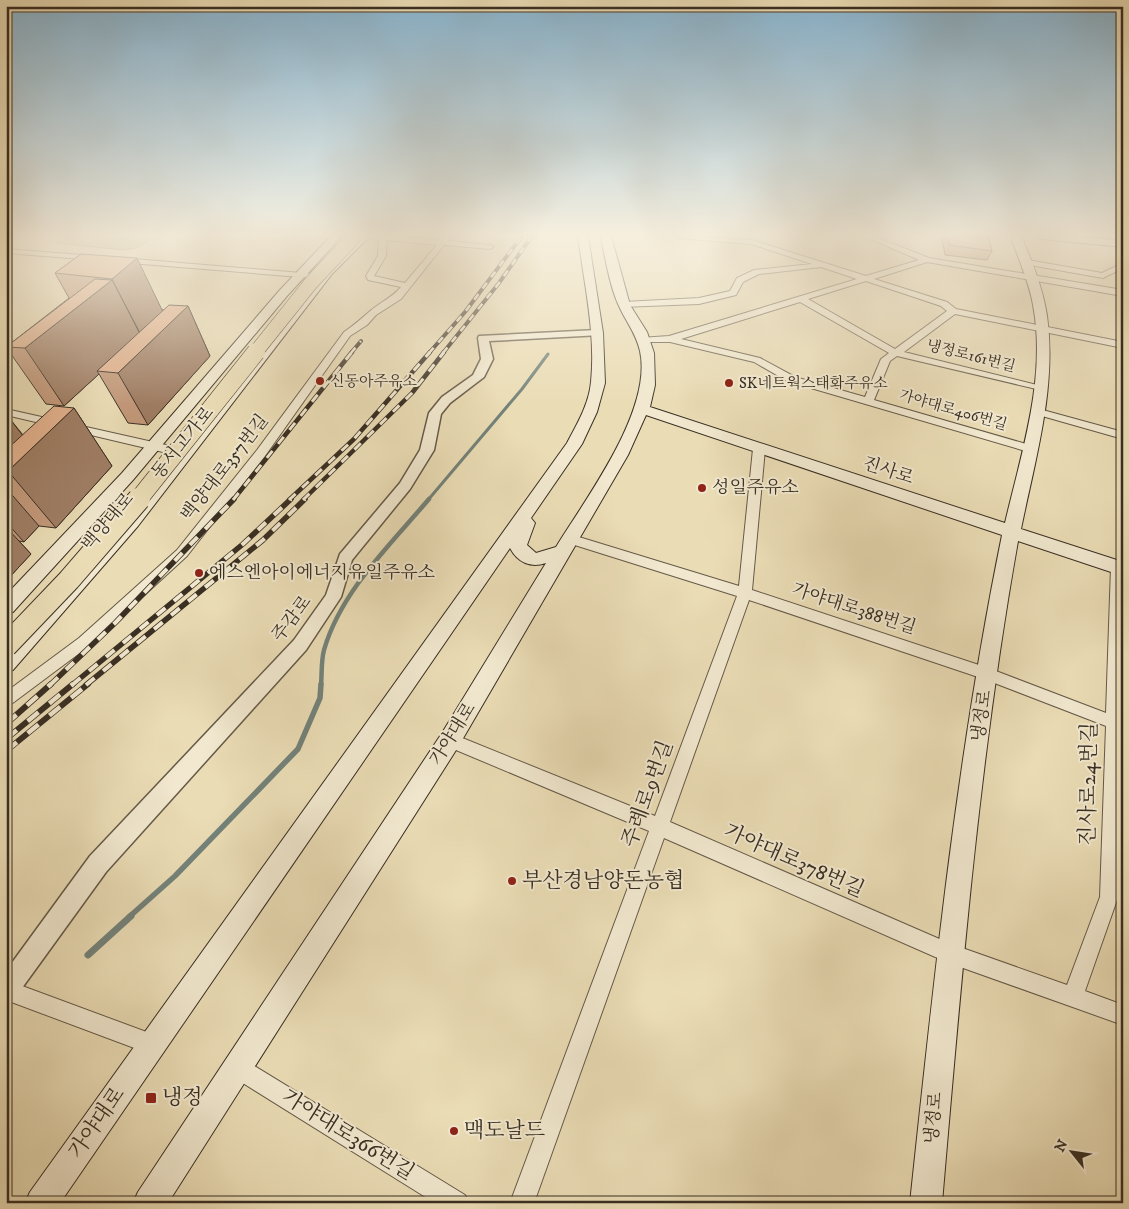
<svg xmlns="http://www.w3.org/2000/svg" width="1129" height="1209" viewBox="0 0 1129 1209" font-family="'IM FELL DW Pica','Noto Serif KR',serif">
  <rect width="100%" height="100%" fill="#eadcb5"/>
  <filter id="stains"><feTurbulence type="fractalNoise" baseFrequency=".004" numOctaves="4"/><feColorMatrix values="0 0 0 0 .2 0 0 0 0 .09 0 0 0 0 .02 0 0 0 .5 -.17"/></filter>
  <radialGradient id="worn" r=".72"><stop offset=".6" stop-color="#630" stop-opacity="0"/><stop offset="1" stop-color="#630" stop-opacity=".3"/></radialGradient>
  <path fill="#b8c08c" stroke="#787858" d="M66 236H159L136 248 124 250 56 243Z"/>
  <g fill="none" stroke-linecap="round" stroke-linejoin="round">
    <path stroke="#73827a" stroke-width="3" d="M428 500 522 389 548 354"/>
    <path stroke="#73827a" stroke-width="4.5" d="M321 685C322 674 321 661 324 650 341 591 391 544 429 499"/>
    <path stroke="#73827a" stroke-width="5.5" d="M129 917 175 876 298 749 320 698 321 684"/>
    <path stroke="#73827a" stroke-width="7" d="M88 955 131 916"/>
    <defs>
      <path id="minor" d="M360 236H390L440 240 444 236H452L448 241 490 245 494 247 490 249 444 245 401 299 376 315 367 325 350 336 265 456 187 556 89 646 6 708V692L79 638 177 550 257 450 344 332C353 326 361 319 369 312 380 302 392 298 401 287L368 280 366 276 378 256 379 240ZM387 240 437 245 405 283 374 276 386 256Z
        M673 236 752 240 866 276 919 260 863 236H873L929 258 1123 290V296L927 262 874 279 947 302 956 309 1123 342V348L955 314 904 352 1045 387V391L897 356 890 361 874 400 1033 446 1035 448 1029 452 787 381 754 362 670 342H640V338L669 336 857 279 821 267 759 274 743 282 736 295 699 304 621 307 620 305 624 302 699 298 730 291 737 278 754 270 812 264 751 244 677 238ZM866 281 941 306 947 311 895 349 808 299ZM800 302 889 353 881 359 865 397 795 377 760 358 681 339Z
        M1117 236H1123V240Z
        M6 249 95 256 99 258 95 260 6 253Z
        M121 258 325 275 329 277 325 279 118 262 117 260Z
        M1027 260 1102 273 1123 263V268L1103 278 1024 264 1023 262Z
        M6 409 184 449 190 453 184 457 6 415Z
        M1039 409 1123 432V439L1035 414V410Z
        M759 445 765 449 752 590 988 668 1106 713 1111 567 1118 562 1123 564V733L1118 897 1085 991 1123 1005V1025L949 963 664 838 534 1203H510L649 831 444 745 442 740 444 735 450 733 655 816 737 596 565 542 563 539 569 534 739 586 753 449ZM749 600 984 679 1106 726 1100 897 1067 985 951 944 670 822Z
        M6 980 160 1037 164 1044 160 1051 153 1055 6 1000Z
        M238 1056 465 1195 469 1203H435L230 1075 227 1067 230 1059Z"/>
      <path id="tertiary" d="M597 330 601 331V335L489 341 493 359 484 377 450 403 441 414 434 450 410 489 352 560 341 597 306 650 106 872 14 999 6 1003V971L90 856 294 640 326 595 340 554 400 483 420 450 429 413 442 397 473 375 481 359 478 338 479 336Z"/>
      <path id="secondary" d="M331 236H342L287 296 133 480 13 612 6 614V595L122 473 279 291Z
        M359 236H370L332 274 138 526 13 670 6 672V650L126 518 324 270Z
        M578 236H588L603 333 605 383 597 412 582 444 531 518 535 523 527 545 536 553 556 547C586 498 653 410 640 351 636 333 626 322 619 306 611 290 604 254 601 236H611L630 305 647 332 654 353 655 385 650 407 1005 523C1021 454 1047 377 1033 305 1029 281 1018 259 1011 236H1021C1032 261 1043 288 1047 316 1057 387 1035 460 1021 529L1123 562V576L1018 541C979 759 961 982 942 1203H910C934 979 957 755 1002 535L646 415 628 455 458 747 168 1203H133L138 1192 442 733 546 563C531 568 518 563 510 548L60 1203H25L30 1192 567 443C577 424 589 404 591 382 596 334 584 283 578 236Z
        M1037 236H1071L1123 241V247L1042 239Z"/>
    </defs>
    <use href="#minor" stroke="#655a48" stroke-width="2"/>
    <use href="#tertiary" stroke="#655a48" stroke-width="3"/>
    <use href="#secondary" stroke="#392f23" stroke-width="2"/>
    <use href="#minor" fill="#f1e8cf" fill-rule="evenodd"/>
    <use href="#tertiary" fill="#f1e8cf" fill-rule="evenodd"/>
    <use href="#secondary" fill="#f1e8cf" fill-rule="evenodd"/>
    <defs>
      <path id="rail-far3" d="M351 353 361 341
        M429 353 465 312 522 236
        M443 353 499 283 532 236"/>
      <path id="rail-far2" d="M233 500 352 352
        M289 500 354 439 430 352
        M303 500 412 393 444 352"/>
      <path id="rail-far1" d="M50 685 116 622 234 499
        M72 685 243 544 291 499
        M86 685 263 540 305 499"/>
      <path id="rail" d="M6 724 51 684
        M6 739 73 684
        M6 751 88 684"/>
    </defs>
    <use href="#rail-far3" stroke="#392f23" stroke-width="4"/>
    <use href="#rail-far2" stroke="#392f23" stroke-width="4.5"/>
    <use href="#rail-far1" stroke="#392f23" stroke-width="5.5"/>
    <use href="#rail" stroke="#392f23" stroke-width="6"/>
    <use href="#rail-far3" stroke="#f1e8cf" stroke-width="2.5" stroke-dasharray="7" stroke-linecap="butt"/>
    <use href="#rail-far2" stroke="#f1e8cf" stroke-width="3" stroke-dasharray="9" stroke-linecap="butt"/>
    <use href="#rail-far1" stroke="#f1e8cf" stroke-width="4" stroke-dasharray="11" stroke-linecap="butt"/>
    <use href="#rail" stroke="#f1e8cf" stroke-width="4.5" stroke-dasharray="14" stroke-linecap="butt"/>
    <defs>
      <path id="trunk-bridge-far2" d="M255 353 311 283 355 236"/>
      <path id="trunk-bridge-far1" d="M138 500 256 352"/>
      <path id="trunk-bridge" d="M6 646 69 580 139 499"/>
    </defs>
    <use href="#trunk-bridge-far2" stroke="#392f23" stroke-width="15" stroke-linecap="butt"/>
    <use href="#trunk-bridge-far1" stroke="#392f23" stroke-width="19" stroke-linecap="butt"/>
    <use href="#trunk-bridge" stroke="#392f23" stroke-width="24" stroke-linecap="butt"/>
    <use href="#trunk-bridge-far2" stroke="#eadcb5" stroke-width="14"/>
    <use href="#trunk-bridge-far1" stroke="#eadcb5" stroke-width="18"/>
    <use href="#trunk-bridge" stroke="#eadcb5" stroke-width="22"/>
  </g>
  <path fill="#c3997b" stroke="#392f23" d="M943 236H988L992 251 987 260 945 255 942 238Z
    M81 254 163 310 188 306 210 356 148 425 128 423 99 374 64 406 46 404 6 347 69 298 55 273Z
    M74 408 112 466 56 528 39 526 24 542 19 541 31 554 6 581V414L23 435Z"/>
  <path fill="#9f7d64" stroke="#392f23" d="M137 258 163 312 140 334 112 279Z
    M112 280 141 335 97 371 99 374 64 406 25 348Z
    M188 306 210 356 148 425 118 373Z
    M74 408 112 466 56 528 8 471Z
    M6 414 27 441 6 460Z
    M6 488 39 526 24 542 6 522Z
    M6 527 31 554 6 581Z"/>
  <path fill="#e3b28f" stroke="#392f23" d="M947 236H988L992 251 949 245Z
    M81 254 137 258 112 279 55 273Z
    M95 279 112 280 25 348 6 347Z
    M169 305 188 306 118 373 97 371Z
    M54 406 74 408 8 471 6 470V450Z"/>
  <linearGradient id="sky" x2="0" y2="1"><stop stop-color="#88b6d3"/><stop offset="0.58" stop-color="#f6efde"/><stop offset="1" stop-color="#f6efde" stop-opacity="0"/></linearGradient>
  <rect width="1129" height="405" fill="url(#sky)"/>
  <g fill="#8f2418" stroke="#f1e8cf" stroke-width="2">
    <circle cx="320" cy="381" r="5"/>
    <circle cx="729" cy="383" r="5"/>
    <circle cx="702" cy="488" r="5"/>
    <circle cx="199" cy="573" r="5"/>
    <circle cx="512" cy="881" r="5"/>
    <rect x="145" y="1092" width="12" height="12" rx="2.5"/>
    <circle cx="454" cy="1131" r="5"/>
  </g>
  <g text-anchor="middle" dominant-baseline="central" stroke-width="4" stroke-linejoin="round" paint-order="stroke">
    <g font-size="15" fill="#392f23" stroke="#f1e8cf">
      <text transform="translate(971 356) rotate(14)">냉정로161번길</text>
      <text transform="translate(953 410) rotate(16)">가야대로406번길</text>
    </g>
    <g font-size="15" fill="#392f23" stroke="#f1e8cf" text-anchor="start">
      <text x="330" y="381">신동아주유소</text>
      <text x="739" y="383">SK네트웍스태화주유소</text>
    </g>
    <g font-size="18" fill="#392f23" stroke="#f1e8cf">
      <text transform="translate(183 443) rotate(-51)">동서고가로</text>
      <text transform="translate(225 468) rotate(-52)">백양대로357번길</text>
      <text transform="translate(888 471) rotate(18)">진사로</text>
      <text transform="translate(108 522) rotate(-50)">백양대로</text>
      <text transform="translate(854 609) rotate(18)">가야대로388번길</text>
      <text transform="translate(292 619) rotate(-53)">주감로</text>
      <text transform="translate(982 716) rotate(-82)">냉정로</text>
      <text transform="translate(453 734) rotate(-58)">가야대로</text>
      <text transform="translate(934 1118) rotate(-85)">냉정로</text>
    </g>
    <g font-size="18" fill="#392f23" stroke="#f1e8cf" text-anchor="start">
      <text x="712" y="488">성일주유소</text>
      <text x="209" y="573">에스엔아이에너지유일주유소</text>
    </g>
    <g font-size="21" fill="#392f23" stroke="#f1e8cf">
      <text transform="translate(1089 784) rotate(-89)">진사로24번길</text>
      <text transform="translate(648 794) rotate(-70)">주례로9번길</text>
      <text transform="translate(794 861) rotate(24)">가야대로378번길</text>
      <text transform="translate(97 1123) rotate(-55)">가야대로</text>
      <text transform="translate(348 1135) rotate(32)">가야대로366번길</text>
    </g>
    <g font-size="21" fill="#392f23" stroke="#f1e8cf" text-anchor="start">
      <text x="522" y="881">부산경남양돈농협</text>
      <text x="162" y="1098">냉정</text>
      <text x="464" y="1131">맥도날드</text>
    </g>
  </g>
  <rect width="1129" height="1209" fill="none" stroke="#eadcb5" stroke-width="25"/>
  <rect x="8" y="8" width="1114" height="1194" fill="none" stroke="#392f23" stroke-width="2.5"/>
  <rect x="12" y="12" width="1104" height="1184" fill="none" stroke="#392f23"/>
  <g transform="translate(1072 1152) rotate(300)" stroke="#f1e8cf" stroke-width="4" paint-order="stroke">
  <path d="M0-4L9 19L0 12L-9 19Z" fill="#392f23"/>
  <text y="-8" font-size="14" font-weight="bold" text-anchor="middle" fill="#392f23">N</text>
  </g>
  <rect width="100%" height="100%" filter="url(#stains)"/>
  <rect width="100%" height="100%" fill="url(#worn)"/>
</svg>
